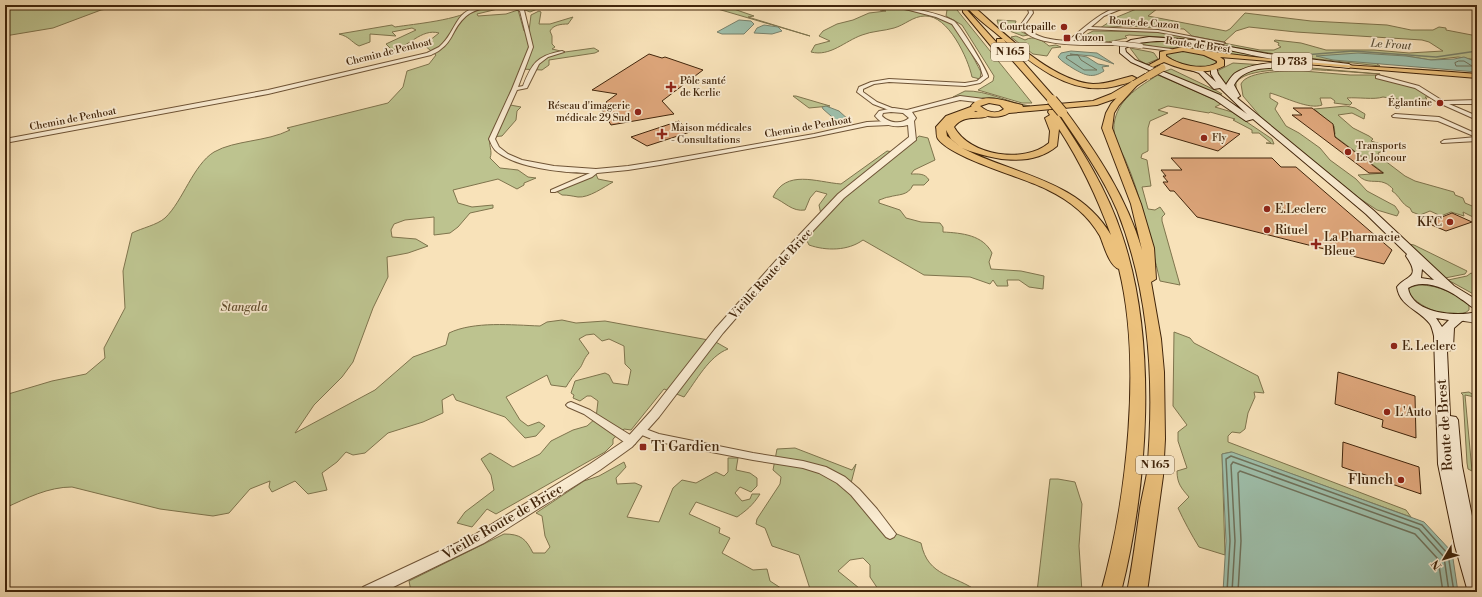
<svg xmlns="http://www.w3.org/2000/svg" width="1482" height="597" viewBox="0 0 1482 597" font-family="'Libre Bodoni',serif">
  <rect width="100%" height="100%" fill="#f8e2b9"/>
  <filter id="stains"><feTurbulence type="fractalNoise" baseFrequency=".005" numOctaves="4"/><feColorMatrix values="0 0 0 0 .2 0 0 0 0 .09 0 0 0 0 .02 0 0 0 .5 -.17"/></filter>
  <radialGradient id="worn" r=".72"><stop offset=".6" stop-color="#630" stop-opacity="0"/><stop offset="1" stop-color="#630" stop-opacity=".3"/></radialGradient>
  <path fill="#bdc38f" stroke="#7f744d" d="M5 5H130L101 10 53 28 5 36Z
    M468 5H501L500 7H506L477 14 478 16 506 14 518 10 524 31H529L531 15 539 11 541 12 539 24H550L573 17 568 24C561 24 553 25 550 31L552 36V44L555 47 552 49 565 52 594 48 599 51 595 53 549 60V65L542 70 521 69 505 104 521 107 517 111 516 120 502 136 490 137C488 145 493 151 490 158L500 168 518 170 528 177 536 178 524 183V185L517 189 498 179 453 190 458 203 472 207 493 205V208L470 213 458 227 450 233 434 235V217L405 220 394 224 391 230 392 237 416 239 428 246 408 253 387 257 388 277 373 308 353 362 342 377 314 405 295 433 375 390 413 357 446 345 449 333C474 321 512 325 540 326L547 322 562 320 576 323 605 321 714 341 728 349C709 356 696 381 684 397L664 389 631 430 624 429 613 439V444L605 452 496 514 487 509 472 527 457 523 465 512 494 490 491 475 481 459 490 453 513 467 540 454 551 441 573 430 587 426 596 418 598 401 591 396H587L580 401 573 398 574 395 571 393 575 381 605 373 609 375 613 383 628 385 631 370 625 364 624 346 609 339 602 341 594 334 586 335 579 339 589 353C583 359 583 365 579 369 574 375 570 380 566 387L551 385 547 375 506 397 520 420 528 426 539 422 545 426 536 436 525 438 505 417 456 400 453 394 442 400 443 413 423 422 388 433 365 453 353 455 346 452 337 462 322 473 327 490 308 494 295 481 272 492 269 487 270 481 250 489 229 513 213 516 160 509 72 487C48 487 27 498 5 508V395L52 381 86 374 105 358 104 348 125 308 123 271 132 233C142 228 157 225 165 218 183 201 193 165 214 152 235 140 266 142 290 130L287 128 388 103 403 87 407 71 429 64 436 55 424 45 439 33C421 28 408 48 392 50L386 44 416 30 412 28 392 32 396 36 370 34V42L359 46C350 41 350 37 339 34L392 25 395 27C414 24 461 20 475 8Z
    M523 5H600L588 8 557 6 553 8 545 6 530 12 525 10Z
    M704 5H739L728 7 754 16 748 17 810 36Z
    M942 5H953L1032 103H1022L978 90 993 81 994 76 962 25 946 16 947 10Z
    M1146 5H1162L1148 16 1226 31 1230 29 1245 13 1311 21 1387 25 1411 30H1433L1439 27 1446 28V30L1477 36V60L1458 57 1431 60 1406 56 1377 64 1380 66 1281 55 1178 38 1129 35 1125 36 1127 38C1111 41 1094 47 1080 38L1093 31 1166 32 1260 50H1274L1281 47 1278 45 1279 43 1274 41 1275 40 1301 43 1326 50H1374L1409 53 1443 51 1429 42 1422 40 1296 32 1249 27 1236 31 1224 42 1192 36 1184 29 1123 26 1100 28 1117 17Z
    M882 8C899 8 939 13 951 24 961 33 974 59 981 72L980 79 972 77C968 58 948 15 925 16 913 16 905 25 894 28 884 31 872 31 862 35 845 41 830 57 811 52L815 45 830 41 819 36 823 31 837 24 853 20 869 13 886 11 880 10Z
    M997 20 1016 21 1014 28 1028 35 1023 36 999 27Z
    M1016 36 1025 40C1034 35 1042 40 1049 46L1056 45 1061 47 1052 48 1047 56 1033 54 1011 37Z
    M1142 40 1186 43 1304 63 1222 55 1191 48H1162L1131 43Z
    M1130 48 1151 52 1154 53 1158 59 1146 64 1139 60Z
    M1172 51C1188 51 1202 52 1215 60L1216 63C1203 72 1179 65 1167 56V53Z
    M1233 63 1264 65 1234 73 1226 84 1217 71Z
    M1266 67H1299L1380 74C1354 73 1249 60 1236 83V93L1233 83 1248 71Z
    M1171 69 1217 91 1222 94 1216 95 1163 72Z
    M1303 71 1350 75H1380L1411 85 1430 97H1425L1427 99 1416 100 1417 102 1383 97C1374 100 1358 97 1347 98L1352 103 1350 105 1334 103 1335 101 1331 98H1320L1322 105C1309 110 1285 97 1270 93V98L1278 103 1275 109 1286 126 1299 133 1320 148 1330 160 1356 179 1367 191 1395 206 1399 212 1397 216 1377 210 1359 198 1265 122 1243 96 1241 84C1247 70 1290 71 1303 71Z
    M1158 75 1220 102 1221 104 1215 107 1232 112 1272 139 1274 144 1266 143H1271L1259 133H1252V130L1233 120 1235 119 1210 112 1209 113 1168 106 1158 110 1168 113 1150 121 1148 128V151L1142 154 1141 158 1147 160 1151 186 1142 187 1148 209 1155 210 1160 207 1165 214 1162 217V221L1180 285 1160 281C1150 240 1142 198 1125 159 1118 145 1111 134 1115 119 1120 98 1140 86 1158 75Z
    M965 91C987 90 1009 103 1030 106 1004 104 979 96 953 97Z
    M793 96H796L830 106 809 108Z
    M1346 106 1355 108 1365 114 1364 119 1352 113 1338 115 1353 128 1369 136 1373 139 1371 141 1387 146 1385 150 1378 153 1380 157 1405 176 1415 181 1454 192 1455 195 1463 198 1465 203 1477 208V219L1463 212 1464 216 1451 212 1441 216 1430 211 1420 215 1412 212 1410 208C1401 204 1400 196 1392 191L1393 189C1391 187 1388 184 1385 183 1376 179 1367 185 1358 175L1384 173 1333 135 1335 134 1334 126 1314 109Z
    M919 136 928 138 935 160 914 170 911 174C918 174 925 173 929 180L924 185H913C908 196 899 194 889 197 886 197 883 199 879 200V203L900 210 906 218 921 222 940 223 943 227V232C962 233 983 235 992 253L989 262 991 269 1021 271 1044 276 1043 289 1029 287 1019 280H1007L1008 286H997L993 280 990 284 970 277 924 275 863 240C848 251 826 251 809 245L806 239 822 219 819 205 827 194 816 191 810 198 805 210C792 212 785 202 773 197 786 169 816 182 841 184L887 151 900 153Z
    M596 174 598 179 613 182C604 187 589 198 578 197 572 196 568 195 562 195L556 191Z
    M1409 244 1414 245 1467 271 1465 274 1445 278Z
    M1471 273 1477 276V296L1448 280 1467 276Z
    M1419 285C1439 285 1453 293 1469 304V310C1456 323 1413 307 1408 290L1411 287Z
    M1174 332 1190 338 1194 343 1258 376 1264 393 1254 392 1255 397 1248 413 1245 429 1240 433 1232 432 1228 436V442L1406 510 1411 517 1231 452 1222 454 1225 555 1199 547C1191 534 1184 521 1178 508L1189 497C1181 488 1177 483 1177 471L1187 468 1178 441V432L1187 425 1173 406Z
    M1469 392 1475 396V397L1465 395 1472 471 1468 469 1467 463 1463 395 1461 393Z
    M795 448 852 470 856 464 849 491 883 529 921 543C928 578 955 574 978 592H880L870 577V565L863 558 850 560 838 571 859 588 857 592H811L799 555 772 546 765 528 756 524 757 519 780 484 781 477 773 470 777 449Z
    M728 458H738L736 470 750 473 757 478V486L751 492 740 487 735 493 742 501 750 499 752 494H760C753 505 747 510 737 517L696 502 689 514 720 528 719 533 730 538 722 553 753 570 767 569 770 581 787 592H409L411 591 409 581 504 534C521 534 526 539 533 553H545L550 547 545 536 542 516 536 513 584 481 599 476 624 462 626 467 616 478 617 484 635 483 642 486 627 517 659 522 673 488 682 480 696 483 716 472 724 476 728 472Z
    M1050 479H1058L1075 482 1082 504 1079 546 1082 592H1037Z"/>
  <path fill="#9ebfab" stroke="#79816b" d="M739 20 751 21 754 24 744 34H722L717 32Z
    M764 25 778 27 782 31 772 34 754 33 757 28Z
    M1071 51 1097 53 1114 64 1092 56 1070 54 1087 57 1098 64 1109 66 1102 67 1104 71C1092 79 1085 75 1074 69 1068 65 1062 62 1058 57L1061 53Z
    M1358 53 1406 56 1431 60 1454 59 1464 57 1477 62V72L1333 60 1316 56Z
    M826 106 839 111 850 121 839 123 823 109 822 107Z
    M1232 452 1424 522 1452 552 1458 592H1223L1226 541 1222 454Z"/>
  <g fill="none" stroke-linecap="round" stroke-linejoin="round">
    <path stroke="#70725b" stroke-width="1" d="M1078 55 1081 60 1097 70H1084L1066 58 1067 56Z
      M1459 61H1464L1472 66H1456L1455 63Z"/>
    <path stroke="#70725b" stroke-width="1.5" d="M1227 592 1230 541 1226 459 1231 456 1422 525 1448 554 1454 592
      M1232 592 1235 541 1231 465 1233 462 1419 529 1444 557 1449 592
      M1238 592 1241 541 1238 473 1240 471 1415 534 1438 559 1443 592"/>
    <path stroke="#79816b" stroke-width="1.5" d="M1304 55 1353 51 1436 57 1477 51"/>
  </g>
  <path fill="#dfa77c" stroke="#41250b" d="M649 54 662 58 665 57 703 70 662 101 674 114 611 125 602 110 611 109 606 102 617 94 592 90Z
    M1293 108H1312L1333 124 1335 137 1383 173H1369L1292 115H1302Z
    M1183 118 1206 124 1240 134 1218 151 1160 134Z
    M679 121 690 132 647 146 631 137Z
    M1171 158H1272L1281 167H1296L1392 250 1384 264 1197 217 1174 191H1170L1163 182H1168L1163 176H1166L1161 170H1182Z
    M1452 213 1472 222 1446 231 1427 223Z
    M1338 372 1415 396 1416 438 1382 427 1383 420 1335 404Z
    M1343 442 1419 467 1421 494 1342 467Z"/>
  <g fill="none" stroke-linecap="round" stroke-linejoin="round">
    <defs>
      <path id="minor" d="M487 5H513L524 10 533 47 518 87 523 86C532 63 537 56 562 51L564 52 548 57 539 64 527 88 517 90 495 139 499 147 508 154 522 160 554 166 596 169 628 166 660 161 814 134 867 122 889 121 892 123 889 125 867 126 814 137 660 165 628 170 597 173 592 177 555 192H551V190L590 173C565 173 514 168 495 150 492 147 491 143 489 139L512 89 529 47 520 11C512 6 502 6 493 7 473 9 464 14 454 32 451 38 447 45 441 49 438 52 434 53 431 55L268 94 5 143V139L268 90 427 53C431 51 435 49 439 47 459 30 452 9 487 5Z
        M890 5H897C916 10 937 12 954 21 960 25 985 67 988 76V77L980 83 965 86 889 82 874 84 863 89V92L877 102 897 110 894 112 873 104 857 92 859 87 871 82 889 79 965 83 977 81 983 76 980 66 952 24 936 17Z
        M1027 5H1031L1033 13 1024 26C1035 38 1052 40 1068 41 1085 27 1107 5 1131 5L1104 16 1091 27 1158 30 1225 43 1223 44 1158 32 1088 29 1073 41 1113 43 1115 44 1113 45C1091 45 1044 47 1026 33 1024 31 1022 28 1020 26L1029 13Z
        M1141 45 1171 49 1173 50 1171 51 1139 47V45Z
        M1378 75 1419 86 1443 101 1477 100V104H1449L1477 116V120L1439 103 1415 88 1376 78V76Z
        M1395 114 1439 117 1477 134V141L1442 143 1441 142 1444 140 1476 137 1438 121 1393 117 1392 116Z
        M571 402 590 410 635 438 636 441 635 444 631 445 627 444 584 414 568 407 566 405 568 403Z
        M640 427 659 434 753 453 803 461 826 467 845 477 859 489 877 509 896 534 894 537 890 539 886 537 851 495 837 483 819 473 803 468 753 460 659 442 637 433 635 431 637 429Z"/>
      <path id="tertiary" d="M960 96 984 99 987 101 984 103 960 100 912 112 916 118 914 121 916 140 844 198 794 251 723 333 659 417 632 447 600 470 484 543 383 592H361L363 587 474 535 590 464 624 441 651 411 715 329 788 247 838 194 909 137 908 125C896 128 883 126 875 116L879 111 894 108 907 110ZM891 112 903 113 909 118C901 125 889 123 882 116L883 113Z
        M1468 316 1477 317V323L1464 321 1463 319Z"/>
      <path id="secondary" d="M1149 37 1192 40 1268 54 1349 64 1352 66 1349 68C1322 65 1294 63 1267 58 1230 51 1159 30 1125 48L1126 52 1135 60 1220 95 1247 114 1220 88 1214 89 1199 73 1188 69V67L1203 71 1216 82 1211 74V68L1216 67 1218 74 1229 89 1226 85C1230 79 1232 74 1239 71 1256 62 1285 61 1303 65V67L1301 68C1280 68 1245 63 1234 85L1240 96 1237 98 1373 210 1454 286 1477 300V309C1471 308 1467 302 1461 299 1448 289 1423 278 1408 288 1412 314 1457 317 1477 312V319L1462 321 1454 328 1453 347 1451 350 1447 351 1450 416 1456 417 1458 420 1462 466 1477 541V592H1468L1455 546 1438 464 1434 336C1433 332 1432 327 1430 324 1419 309 1400 307 1397 287 1406 275 1422 279 1406 256L1407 254 1366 214 1253 119 1246 121 1214 99 1131 62 1120 53V46L1131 40ZM1422 269 1434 280 1421 278ZM1436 318 1449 320 1442 327Z"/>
      <path id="primary" d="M1183 47C1279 64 1379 66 1477 74V78L1220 57 1224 60V66C1206 76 1182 70 1164 62L1153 67 1149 65 1160 59V52ZM1183 51 1204 55 1217 61V63C1203 71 1178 65 1166 56V54Z
        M1145 74 1152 76 1117 98 1097 105 1009 113C997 120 980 117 971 106 982 91 1007 102 1022 105L1023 107 1093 101 1111 94ZM989 103 1000 105 1004 109C996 115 987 112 980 106Z"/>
      <path id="trunk" d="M965 5H972C1003 32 1051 81 1093 84 1108 84 1119 79 1132 76L1136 78C1131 83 1123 84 1116 86 1071 98 1029 62 997 34 986 25 974 16 965 5Z
        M963 10H967L1006 53V57H1000L963 12Z
        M997 39H1003L1055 98V102H1049L997 43Z
        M1132 81H1135L1139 83 1119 105 1114 113 1112 128 1141 204 1154 248 1156 279 1151 282 1161 339 1164 372 1165 439 1163 476 1147 592H1127C1133 564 1136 536 1140 508 1142 496 1145 485 1147 473 1155 385 1150 293 1117 210 1102 175 1079 143 1058 112L1062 109 1065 110C1097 153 1127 198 1142 250L1131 204 1102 128 1106 113 1111 104Z
        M976 105 980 108 974 112 987 111 991 114C983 122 965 112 954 127 970 156 1024 164 1049 143L1050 131 1045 118 1050 115 1048 112 1049 110H1055C1082 150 1107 189 1122 235 1158 341 1148 485 1121 592H1101C1127 500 1142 362 1119 269 1109 266 1104 245 1100 236 1088 215 1069 200 1048 190 1023 177 953 159 938 139 936 136 937 131 936 127L946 116ZM1059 129C1081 163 1097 197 1111 235 1078 179 1014 175 962 148 992 160 1031 168 1057 146ZM946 130 951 139 962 148 947 136Z"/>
    </defs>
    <use href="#minor" stroke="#6f5436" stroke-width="2"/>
    <use href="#tertiary" stroke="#6f5436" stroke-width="2"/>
    <use href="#secondary" stroke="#41250b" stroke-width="2"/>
    <use href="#primary" stroke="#41250b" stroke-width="2"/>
    <use href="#trunk" stroke="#41250b" stroke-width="2"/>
    <use href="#minor" fill="#faecd2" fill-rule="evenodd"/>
    <use href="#tertiary" fill="#faecd2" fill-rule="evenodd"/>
    <use href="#secondary" fill="#faecd2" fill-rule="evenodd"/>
    <use href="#primary" fill="#ecc17c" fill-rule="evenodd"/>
    <use href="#trunk" fill="#ecc17c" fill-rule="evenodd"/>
    <defs>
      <path id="minor-bridge" d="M1114 43 1141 46"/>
      <path id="primary-bridge" d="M1148 76 1162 68"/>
      <path id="trunk-bridge" d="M1052 100 1062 112"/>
    </defs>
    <use href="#minor-bridge" stroke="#6f5436" stroke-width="5.5" stroke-linecap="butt"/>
    <use href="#primary-bridge" stroke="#41250b" stroke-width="8" stroke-linecap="butt"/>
    <use href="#trunk-bridge" stroke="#41250b" stroke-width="12" stroke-linecap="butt"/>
    <use href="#minor-bridge" stroke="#faecd2" stroke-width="4.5"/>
    <use href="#primary-bridge" stroke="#ecc17c" stroke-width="7"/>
    <use href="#trunk-bridge" stroke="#ecc17c" stroke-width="10"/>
  </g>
  <g fill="#8f2418" stroke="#faecd2" stroke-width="1.5">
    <circle cx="1064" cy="27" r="4"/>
    <rect x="1063" y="34" width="8" height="8" rx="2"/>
    <path d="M669 81h4v4h4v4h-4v4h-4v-4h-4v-4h4z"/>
    <circle cx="1440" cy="103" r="4"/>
    <circle cx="638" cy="112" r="4"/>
    <path d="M660 128h4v4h4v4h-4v4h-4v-4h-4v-4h4z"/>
    <circle cx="1204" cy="138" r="4"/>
    <circle cx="1348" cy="152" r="4"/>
    <circle cx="1267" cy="209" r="4"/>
    <circle cx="1450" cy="222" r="4"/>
    <circle cx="1267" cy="230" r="4"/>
    <path d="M1314 238h4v4h4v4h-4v4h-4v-4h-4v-4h4z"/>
    <circle cx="1394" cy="346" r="4"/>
    <circle cx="1387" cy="412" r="4"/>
    <rect x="639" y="443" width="8" height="8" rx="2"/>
    <circle cx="1401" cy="480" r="4"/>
  </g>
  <g text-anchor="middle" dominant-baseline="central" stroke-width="3.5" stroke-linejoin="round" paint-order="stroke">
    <g font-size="10" fill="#41250b" stroke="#faecd2">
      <text transform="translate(1144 23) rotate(4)">Route de Cuzon</text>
      <text transform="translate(1198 45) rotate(8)">Route de Brest</text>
      <text transform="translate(389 52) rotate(-14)">Chemin de Penhoat</text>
      <text transform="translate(73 119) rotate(-11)">Chemin de Penhoat</text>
      <text transform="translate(808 127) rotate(-10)">Chemin de Penhoat</text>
    </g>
    <g font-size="10" fill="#41250b" stroke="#faecd2" text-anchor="start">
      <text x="1056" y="27" text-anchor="end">Courtepaille</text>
      <text x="1075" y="38">Cuzon</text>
      <text x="680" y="81">Pôle santé<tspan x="680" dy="12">de Kerlic</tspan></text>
      <text x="1432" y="103" text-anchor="end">Églantine</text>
      <text x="630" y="106" text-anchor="end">Réseau d'imagerie<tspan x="630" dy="12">médicale 29 Sud</tspan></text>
      <text x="671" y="128">Maison médicales<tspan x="671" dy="12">- Consultations</tspan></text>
      <text x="1212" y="138">Fly</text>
      <text x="1356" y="146">Transports<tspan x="1356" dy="12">Le Joncour</tspan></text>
    </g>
    <g font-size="11" font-style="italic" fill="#5d533b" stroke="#faecd2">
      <text transform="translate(1391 45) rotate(4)">Le Frout</text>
    </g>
    <g fill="#faecd2" stroke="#786147" stroke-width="1">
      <rect x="991" y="43" width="38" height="18" rx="3"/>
      <rect x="1272" y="53" width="40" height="18" rx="3"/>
      <rect x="1136" y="456" width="38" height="18" rx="3"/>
    </g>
    <g font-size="11" font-weight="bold" fill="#41250b">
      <text x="1010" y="52">N 165</text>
      <text x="1292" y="62">D 783</text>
      <text x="1155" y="465">N 165</text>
    </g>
    <g font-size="12" fill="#41250b" stroke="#faecd2" text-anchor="start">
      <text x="1275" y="209">E.Leclerc</text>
      <text x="1442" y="222" text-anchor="end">KFC</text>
      <text x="1275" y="230">Rituel</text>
      <text x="1324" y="237">La Pharmacie<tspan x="1324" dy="14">Bleue</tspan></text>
      <text x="1402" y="346">E. Leclerc</text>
      <text x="1395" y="412">L'Auto</text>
    </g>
    <g font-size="12" fill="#41250b" stroke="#faecd2">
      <text transform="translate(771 274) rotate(-48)">Vieille Route de Briec</text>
    </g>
    <g font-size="12" font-style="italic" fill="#604c2c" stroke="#faecd2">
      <text x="244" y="307">Stangala</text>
    </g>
    <g font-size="14" fill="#41250b" stroke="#faecd2">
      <text transform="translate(1445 425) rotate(-94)">Route de Brest</text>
      <text transform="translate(503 522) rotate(-30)">Vieille Route de Briec</text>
    </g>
    <g font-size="14" fill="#41250b" stroke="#faecd2" text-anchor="start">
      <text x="651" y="447">Ti Gardien</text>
      <text x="1393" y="480" text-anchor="end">Flunch</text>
    </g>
  </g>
  <rect width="1482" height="597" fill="none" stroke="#f8e2b9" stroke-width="20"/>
  <rect x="6" y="6" width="1470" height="585" fill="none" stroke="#41250b" stroke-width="2"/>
  <rect x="10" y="10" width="1462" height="577" fill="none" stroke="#41250b"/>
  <g transform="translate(1444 559) rotate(232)" stroke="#faecd2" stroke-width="3" paint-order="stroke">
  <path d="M0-3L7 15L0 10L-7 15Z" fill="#41250b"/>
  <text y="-6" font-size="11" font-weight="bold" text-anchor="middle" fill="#41250b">N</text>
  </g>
  <rect width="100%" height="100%" filter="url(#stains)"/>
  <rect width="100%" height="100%" fill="url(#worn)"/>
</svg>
